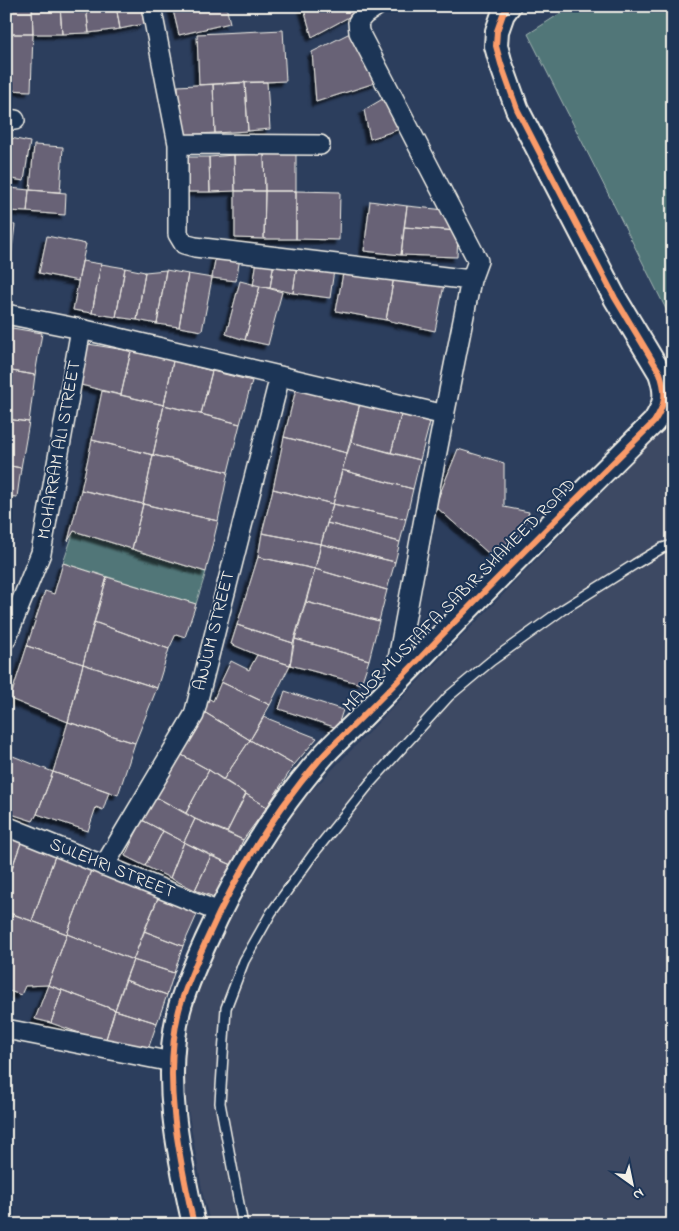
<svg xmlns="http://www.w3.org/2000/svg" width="679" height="1231" viewBox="0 0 679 1231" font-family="'Indie Flower',sans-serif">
  <defs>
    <filter id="shadow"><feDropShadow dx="-4.5" dy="4.5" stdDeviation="1" flood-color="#0009"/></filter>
  </defs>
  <rect width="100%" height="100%" fill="#2c3e5d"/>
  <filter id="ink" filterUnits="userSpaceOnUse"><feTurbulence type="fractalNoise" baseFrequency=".02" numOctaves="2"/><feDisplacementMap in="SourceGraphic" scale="10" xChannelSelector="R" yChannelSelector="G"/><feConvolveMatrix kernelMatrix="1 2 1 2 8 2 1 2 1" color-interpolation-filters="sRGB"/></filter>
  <g filter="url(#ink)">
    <path fill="#3e4964" d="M673 420V1225H211L204 1200 180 1064 187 1013 214 945 293 810Z"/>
    <path fill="#517678" stroke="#a2b4b0" d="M572 6H673V323L528 34Z
      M74 531 206 572 196 604 63 563Z"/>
    <path fill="#676276" stroke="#f4f1e8" filter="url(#shadow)" d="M6 6H32L33 34H6Z
      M32 6H60L62 34H33Z
      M60 6H86L89 33 62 34Z
      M86 6H116L120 29 89 33Z
      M116 6H141L144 24 120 29Z
      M172 6H226L230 23 179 35Z
      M303 6H369L312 37Z
      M283 30 286 81 199 85 197 34Z
      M350 33 378 82 316 102 312 52Z
      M6 34H33L31 91 6 90Z
      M245 82 248 131 215 133 213 84Z
      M245 82H267L270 129 248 131Z
      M213 84 215 133 181 135 178 86Z
      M386 97 403 128 370 139 364 110Z
      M6 137 30 142 24 181 6 178Z
      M34 145 63 147 60 192 30 190Z
      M296 153V191H265L264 154Z
      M264 154 265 191H235L234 155Z
      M234 155 235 191 210 192 209 157Z
      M187 157H209L210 192H188Z
      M6 188H10L7 211H6Z
      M10 188 29 190 27 212 7 211Z
      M29 190 66 193 65 215 27 212Z
      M235 191H265L264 239 235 238Z
      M265 191H296V239H264Z
      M296 191 340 192 339 240 296 239Z
      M370 201 407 206 401 255 364 251Z
      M407 206 445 210 458 231 404 227Z
      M6 224 15 225 7 290H6Z
      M404 227 458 231 457 257 401 255Z
      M47 236 86 244 78 281 39 273Z
      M216 254 240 258 236 281 212 278Z
      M257 260 274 262 270 288 253 286Z
      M82 261 101 264 92 313 73 310Z
      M274 262 297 265 293 293 270 288Z
      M101 264 125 268 116 317 92 313Z
      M297 265 334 270 330 298 293 293Z
      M125 268 145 272 137 320 116 317Z
      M344 268 394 277 386 320 336 311Z
      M166 270 188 274 179 327 157 324Z
      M166 270 157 324 137 320 145 272Z
      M188 274 212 278 202 331 179 327Z
      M394 277 444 285 435 331 386 320Z
      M240 281 260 286 245 340 226 334Z
      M260 286 282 292 268 345 245 340Z
      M6 327 42 333 35 375 6 370Z
      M88 344 131 351 121 395 81 385Z
      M131 351 173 361 164 405 121 395Z
      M173 361 212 371 201 414 164 405Z
      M6 370 35 375 29 422 6 419Z
      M212 371 252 381 240 424 201 414Z
      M296 389 360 403 347 453 284 437Z
      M102 391 164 405 153 455 92 440Z
      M360 403 401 415 391 453 351 442Z
      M164 405 240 424 228 472 153 455Z
      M401 415 430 422 420 460 391 453Z
      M6 419 29 422 21 468 6 465Z
      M284 437 347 453 333 504 273 489Z
      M92 440 153 455 143 504 81 490Z
      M351 442 420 460 413 489 342 470Z
      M458 449 504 463V507L529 512 521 536 488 553 435 506Z
      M153 455 228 472 218 521 143 504Z
      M6 465 21 468 17 497 6 496Z
      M342 470 413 489 406 519 333 504Z
      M273 489 333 504 321 544 262 533Z
      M81 490 143 504 132 549 74 531 68 541Z
      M143 504 218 521 206 572 132 549Z
      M333 504 406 519 400 542 327 523Z
      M327 523 400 542 395 562 321 544Z
      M262 533 321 544 315 569 258 557Z
      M321 544 395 562 387 590 315 569Z
      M258 557 315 569 293 643 237 625Z
      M63 563 107 577 83 664 27 646 45 591 54 594Z
      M315 569 387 590 379 621 306 602Z
      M107 577 196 604 185 637 176 634 169 649 94 622Z
      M306 602 379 621 369 660 295 639Z
      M94 622 169 649 157 688 83 664Z
      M237 625 293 643 290 665 257 655 231 644Z
      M295 639 369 660 361 684 290 665Z
      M27 646 83 664 68 722 10 699Z
      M257 655 290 665 270 705 221 682 231 661 249 670Z
      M83 664 157 688 135 743 68 722Z
      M221 682 270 705 250 740 204 712 200 714 208 698 213 701Z
      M285 691 343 710 337 728 279 709Z
      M204 712 250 740 223 780 209 770 180 754Z
      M264 717 317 738 294 765 250 740Z
      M68 722 135 743 118 795 53 772Z
      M250 740 294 765 267 807 223 780Z
      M6 754 13 756 6 775Z
      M180 754 209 770 186 813 156 797Z
      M13 756 53 772 37 814 33 821 8 813 6 775Z
      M209 770 246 794 227 832 195 819 186 813Z
      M53 772 109 792 103 810 96 807 88 831 37 814Z
      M246 794 267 807 243 840 227 832Z
      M156 797 195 819 184 842 142 820Z
      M195 819 243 840 232 865 184 842Z
      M142 820 163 831 145 866 125 856Z
      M163 831 184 842 170 878 145 866Z
      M6 834 22 840 10 874 6 873Z
      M22 840 56 853 32 921 6 912V884Z
      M184 842 211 856 195 890 170 878Z
      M56 853 93 865 67 934 32 921Z
      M211 856 232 865 217 898 195 890Z
      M93 865 160 893 133 960 67 934Z
      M160 893 199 910 183 946 144 931Z
      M6 912 13 914 6 933Z
      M13 914 67 934 48 985 25 986 21 995 6 990V933Z
      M144 931 183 946 174 973 133 960Z
      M67 934 133 960 115 1010 48 985Z
      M133 960 174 973 167 995 125 980Z
      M125 980 167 995 157 1023 115 1010Z
      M48 985 62 990 51 1023 35 1019Z
      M62 990 115 1010 105 1042 51 1023Z
      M115 1010 157 1023 146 1055 105 1042Z"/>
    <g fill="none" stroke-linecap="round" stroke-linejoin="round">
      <defs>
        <path id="service" d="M243 1225 220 1103 226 1008 244 961 271 913 314 853 370 783 449 696 491 661 562 610 635 564 662 548 673 545"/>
        <path id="minor" d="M151 6 178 144V234L184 244 195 247 471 280
          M377 6 364 15 358 22 359 32 478 261 471 280 428 497 393 686
          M6 119 15 120
          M178 144 320 145
          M6 314 81 329 445 415
          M6 639 41 553 81 329
          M6 826 219 912
          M104 866 194 715 280 376
          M6 1029 172 1062"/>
        <path id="tertiary" d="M194 1225C179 1156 162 1081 179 1010 185 987 196 963 206 941 235 876 273 813 321 758 331 746 344 735 356 723 378 701 400 679 421 657 497 577 575 500 654 422 666 403 667 394 660 373L615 298 517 109 501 64 496 46 497 31 503 14 509 6"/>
      </defs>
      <use href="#service" stroke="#f4f1e8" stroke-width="12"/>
      <use href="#minor" stroke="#f4f1e8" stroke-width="22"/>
      <use href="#tertiary" stroke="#f4f1e8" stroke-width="26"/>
      <use href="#service" stroke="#1d3557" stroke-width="9"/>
      <use href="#minor" stroke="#1d3557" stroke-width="19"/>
      <use href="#tertiary" stroke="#1d3557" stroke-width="22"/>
      <defs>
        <path id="cycleway" d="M194 1225C179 1156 162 1081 179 1010 185 987 196 963 206 941 235 876 273 813 321 758 331 746 344 735 356 723 378 701 400 679 421 657 497 577 575 500 654 422 666 403 667 394 660 373L615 298 517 109 501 64 496 46 497 31 503 14 509 6"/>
      </defs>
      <use href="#cycleway" stroke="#1d3557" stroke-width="9"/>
      <use href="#cycleway" stroke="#fa9b69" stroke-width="6"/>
    </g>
  </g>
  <g text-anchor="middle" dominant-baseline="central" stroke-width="4" stroke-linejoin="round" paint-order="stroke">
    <g font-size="18" fill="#f4f1e8" stroke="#1d3557">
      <text transform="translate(60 450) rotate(-80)">MOHARRAM ALI STREET</text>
      <text transform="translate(460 596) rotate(-45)">MAJOR MUSTAFA SABIR SHAHEED ROAD</text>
      <text transform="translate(215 631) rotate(-76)">ANJUM STREET</text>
      <text transform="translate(112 869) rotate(22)">SULEHRI STREET</text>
    </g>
  </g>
  <rect width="679" height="1231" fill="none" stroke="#1d3557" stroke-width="25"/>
  <rect x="12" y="12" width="654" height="1206" fill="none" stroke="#f4f1e8" stroke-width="2" filter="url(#ink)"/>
  <g transform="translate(632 1184) rotate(147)" stroke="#1d3557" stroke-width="4" paint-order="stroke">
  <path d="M0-4L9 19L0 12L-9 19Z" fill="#f4f1e8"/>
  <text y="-8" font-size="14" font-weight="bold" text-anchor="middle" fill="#f4f1e8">N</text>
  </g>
</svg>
